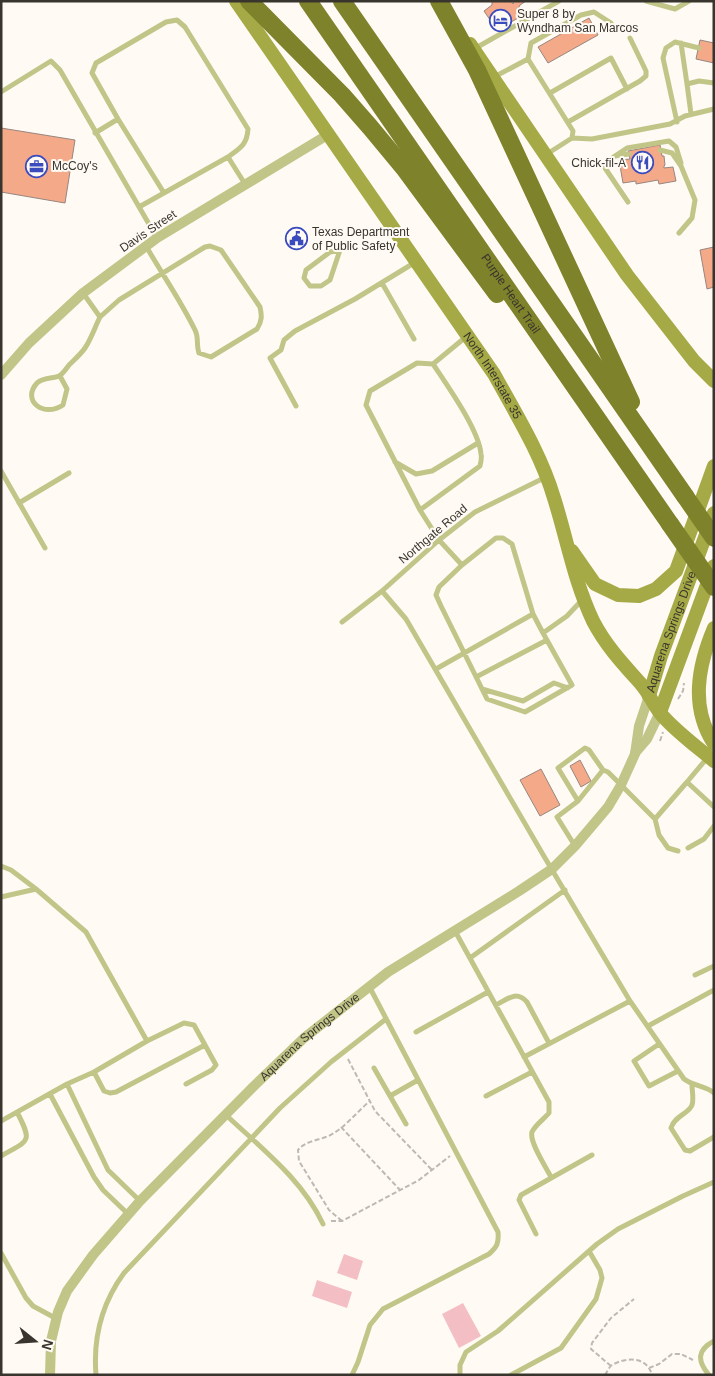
<svg xmlns="http://www.w3.org/2000/svg" width="715" height="1376" viewBox="0 0 715 1376" font-family="Arial,sans-serif">
  <rect width="100%" height="100%" fill="#fffaf4"/>
  <path fill="#f4bfc4" d="M344 1254 363 1261 357 1280 337 1273Z
    M317 1280 352 1292 347 1308 312 1296Z
    M463 1303 481 1336 459 1348 442 1314Z"/>
  <path fill="#f4aa89" stroke="#97867f" d="M492 1H511L513 4 514 1H526L520 5 518 9 527 13 497 30 484 11 492 5Z
    M589 18 598 35 548 63 538 47Z
    M700 40 714 43V63L696 59Z
    M1 128 75 140 65 203 1 192Z
    M660 145 662 156H664L665 165 664 166V168L673 167 676 181 659 184 658 180 636 184V181L623 183 619 160 630 159 628 151Z
    M714 247V287L707 289 700 250Z
    M580 760 591 781 581 787 570 766Z
    M541 769 560 805 540 816 520 780Z"/>
  <g fill="none" stroke-linecap="round" stroke-linejoin="round">
    <path stroke="#beb9b3" stroke-width="2" stroke-dasharray="5 2.5" stroke-linecap="butt" d="M678 699 683 691 684 683
      M660 741 663 732
      M348 1059 375 1111 432 1170
      M341 1127 400 1190
      M331 1221H342L419 1180 450 1156
      M342 1221 329 1210 299 1161 298 1150C307 1139 322 1141 334 1133 347 1125 358 1111 370 1101
      M611 1366 591 1349 592 1343 611 1318 634 1299
      M649 1368 659 1364 672 1354H681L693 1360
      M605 1375C607 1372 609 1367 612 1365 626 1357 647 1356 652 1375"/>
    <path stroke="#c1c688" stroke-width="5" d="M646 1 675 9 689 1
      M681 43 687 84
      M474 49 559 1
      M494 77 528 59
      M1 92 51 61 60 70 157 238
      M550 93 611 58 627 89
      M691 114 687 84 699 81 714 83
      M118 119 164 193
      M568 122 640 81 646 76V71L630 38
      M677 122 663 58 666 48 675 42 699 48
      M95 133 118 119 92 73 96 63 166 22 177 20 185 27 248 129C247 145 240 148 228 157L245 184
      M572 138 592 139 670 124 685 116 714 109
      M660 150 672 153 681 166 695 200 692 218 679 233
      M547 154 572 138 573 131 528 59 531 43 581 15 594 12 611 23
      M615 156 627 148 669 141 676 147 681 163
      M628 202 605 168V164L615 156 629 154
      M139 207 228 157
      M340 250 330 280 321 286H310L304 278 306 270 330 252 340 250 348 245
      M382 283 414 339
      M83 293 100 317 119 300 205 247 210 246 221 250 260 307C262 316 262 321 257 329L211 357 199 353C196 345 199 337 195 330 181 301 162 274 146 246
      M433 364 417 363 370 391 366 405 420 510 480 466C481 462 482 458 481 454 479 430 447 385 433 364L467 336
      M60 376 67 389 63 405C44 418 21 401 37 383 43 377 52 379 59 376 63 374 66 369 69 365 74 360 81 354 85 348 91 339 95 327 100 317
      M296 406 270 358 281 350 284 340 295 331 355 299 414 263
      M395 462 416 474 432 471 478 443
      M1 471 45 548
      M19 503 69 473
      M420 510 439 540 462 565
      M382 591 406 619 545 858 630 1001 684 1079C693 1086 707 1086 714 1093
      M342 622 382 591 439 540 475 512 546 477
      M543 633 572 685 525 712 487 699 441 606 436 595 439 587 462 565 496 538H503L512 544 533 614 543 633 567 616 583 599
      M436 669 533 614
      M476 677 547 640
      M482 689 523 701 554 683 568 688
      M708 757 687 782 714 807
      M578 801 603 770
      M575 846 557 817 578 801 558 768 585 748 589 750 603 770 608 772 655 819
      M688 848 704 839 714 826
      M678 851 668 848 659 835 655 819 687 782
      M1 866 11 870 36 889 86 932 147 1041
      M1 897 36 889
      M455 931 549 1102V1113C544 1119 535 1125 532 1132 529 1142 546 1167 551 1177
      M470 958 565 890
      M695 975 714 966
      M496 1005C508 999 516 990 527 1002L549 1043
      M648 1026 714 990
      M416 1032 488 992
      M659 1044 634 1061 649 1086 678 1071
      M524 1057 630 1001
      M374 1068 406 1124
      M94 1072 104 1091 110 1093 116 1092 205 1045
      M67 1084 108 1170 140 1201
      M692 1085C692 1091 694 1099 692 1105 689 1114 675 1115 671 1128L685 1150 690 1151 714 1137
      M50 1094 94 1177 103 1190 128 1214
      M390 1096 418 1080
      M486 1096 532 1072
      M226 1115C261 1148 302 1179 323 1224
      M1 1121 67 1084 94 1072 147 1041 184 1023 194 1025 216 1065 212 1070 186 1084
      M1 1156C29 1140 33 1143 17 1112
      M536 1234 519 1200 521 1195 592 1155
      M1 1253 26 1298 33 1306 57 1319
      M96 1375C93 1338 102 1303 124 1273L280 1108 331 1062 386 1019
      M352 1375 358 1362 370 1325 383 1309 489 1254C497 1247 499 1243 498 1232L369 986
      M460 1375V1365L466 1352 498 1331 597 1244 618 1229 683 1196 714 1182
      M511 1375 561 1348 596 1299 602 1278 600 1270 589 1251
      M709 1375C697 1361 697 1350 714 1341"/>
    <g stroke="#c1c688" stroke-width="10">
      <path d="M1 375 29 343 83 293 157 238 329 134"/>
      <path d="M635 753 647 739 660 712"/>
      <path id="s1" d="M50 1375 51 1341 58 1312 67 1291 93 1255 140 1201 254 1086 304 1038 388 972 519 891 552 869 575 846 608 807 621 785 635 754 639 726 649 696"/>
    </g>
    <g stroke="#a5aa46" stroke-width="14">
      <path id="s2" d="M236 1 494 374C516 414 541 454 554 498 567 539 574 581 593 621 606 646 623 664 641 684 649 693 653 704 660 713 675 731 696 746 714 761"/>
      <path d="M470 44 627 275 694 361 714 381"/>
      <path d="M572 551 595 584 618 595 639 596 656 589 676 571 714 466"/>
      <path d="M714 628C698 666 690 707 714 744"/>
      <path id="s3" d="M649 696 661 656 714 513"/>
      <path d="M660 712 714 566"/>
    </g>
    <g stroke="#7e822b" stroke-width="18">
      <path d="M249 1 342 95 370 127 404 168 497 294"/>
      <path id="s4" d="M308 1 670 524"/>
      <path d="M342 1 685 496"/>
      <path d="M439 1 477 70 631 402"/>
    </g>
    <path stroke="#7e822b" stroke-width="18" d="M685 496 714 538
      M670 524 714 587"/>
  </g>
  <defs>
    <symbol id="hotel-ring" viewBox="-11 -11 22 22"><circle r="9.5" fill="#fffaf4" stroke="#3a4bbe" stroke-width="1.5"/><path d="M-6-4.5h1.5V1H6V5H4.5V3h-9V5H-6ZM-4 0a1.8 1.8 0 1 1 3.6 0ZM.5 0V-2.5h3Q6-2.5 6 0Z" fill="#3a4bbe"/></symbol>
    <symbol id="restaurant-ring" viewBox="-11 -11 22 22"><circle r="9.5" fill="#fffaf4" stroke="#3a4bbe" stroke-width="1.5"/><path d="M-5-6h1v4h1v-4h1v4h1v-4h1v5L-1.5 .5V6h-2V.5L-5-1ZM5-6V6H3V1.5H1.5Q1.5-4 5-6Z" fill="#3a4bbe"/></symbol>
    <symbol id="office-ring" viewBox="-11 -11 22 22"><circle r="9.5" fill="#fffaf4" stroke="#3a4bbe" stroke-width="1.5"/><path d="M-6-3h4V-5.5h4V-3h4V5H-6ZM-1-4.5V-3h2v-1.5ZM-6 0V1H6V0Z" fill="#3a4bbe"/></symbol>
    <symbol id="civic-ring" viewBox="-11 -11 22 22"><circle r="9.5" fill="#fffaf4" stroke="#3a4bbe" stroke-width="1.5"/><path d="M-.6-6.5H3V-4.5H.6V-3L4-1V1h2V6H-6V1h2V-1L-.6-3ZM-1.2 2.5V6h2.4V2.5Z" fill="#3a4bbe"/></symbol>
  </defs>
  <g fill-rule="evenodd">
    <use href="#hotel-ring" x="488" y="8" width="25" height="25"/>
    <use href="#restaurant-ring" x="630" y="150" width="25" height="25"/>
    <use href="#office-ring" x="24" y="154" width="25" height="25"/>
    <use href="#civic-ring" x="284" y="226" width="25" height="25"/>
  </g>
  <g text-anchor="middle" dominant-baseline="central" stroke-width="4" stroke-linejoin="round" paint-order="stroke">
    <g font-size="12" fill="#38342e" stroke="#fffaf4" text-anchor="start">
      <text x="517" y="14">Super 8 by<tspan x="517" dy="14">Wyndham San Marcos</tspan></text>
      <text x="626" y="163" text-anchor="end">Chick-fil-A</text>
      <text x="52" y="166">McCoy's</text>
      <text x="312" y="232">Texas Department<tspan x="312" dy="14">of Public Safety</tspan></text>
    </g>
    <g font-size="12" fill="#38342e" stroke="#fffaf4">
      <text transform="translate(148 231) rotate(-34)">Davis Street</text>
      <text stroke="none"><textPath href="#s4" startOffset="356">Purple Heart Trail</textPath></text>
      <text stroke="none"><textPath href="#s2" startOffset="454">North Interstate 35</textPath></text>
      <text transform="translate(433 534) rotate(-40)">Northgate Road</text>
      <text stroke="none"><textPath href="#s3" startOffset="68">Aquarena Springs Drive</textPath></text>
      <text stroke="none"><textPath href="#s1" startOffset="439">Aquarena Springs Drive</textPath></text>
    </g>
  </g>
  <rect width="715" height="1376" fill="none" stroke="#38342e" stroke-width="5"/>
  <g transform="translate(35 1341) rotate(107)" stroke="#fffaf4" stroke-width="4" paint-order="stroke">
  <path d="M0-4L9 19L0 12L-9 19Z" fill="#38342e"/>
  <text y="-8" font-size="14" font-weight="bold" text-anchor="middle" fill="#38342e">N</text>
  </g>
</svg>
